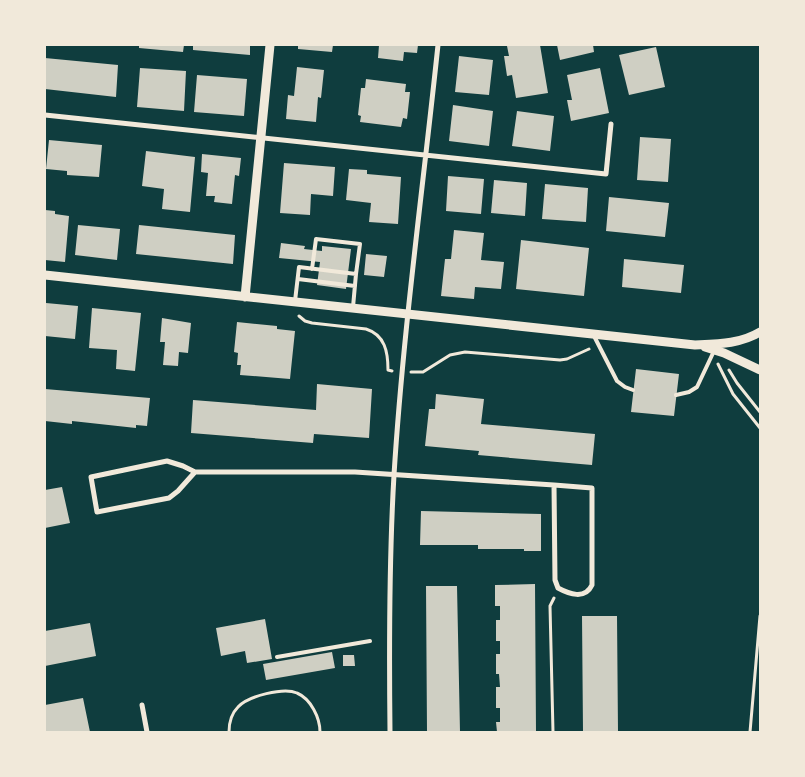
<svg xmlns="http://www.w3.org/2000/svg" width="805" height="777" viewBox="0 0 805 777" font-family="'DM Sans',sans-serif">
  <rect width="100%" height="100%" fill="#0f3d3e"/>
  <path fill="#cfcfc3" d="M139 45H184L183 52 139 48Z
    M193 45H250V55L193 50Z
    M298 45H333L332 52 298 49Z
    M379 45H418L417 53 404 52 403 61 378 58Z
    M512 45H540L548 93 516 98 512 75 507 76 504 56H509L507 46Z
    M557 45H593L594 52 560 60Z
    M656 47 665 87 629 95 619 55Z
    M459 56 493 60 489 95 455 92Z
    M45 58 118 65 116 97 45 89Z
    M297 67 324 70 321 98 318 97 316 122 286 119 288 95 294 96Z
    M140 68 186 71 184 111 137 107Z
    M600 68 609 113 571 121 567 100H572L567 75Z
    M197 75 247 79 244 116 194 112Z
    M366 79 406 84 405 92H410L407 119 403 118 401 127 360 122 361 116 358 115 361 88H365Z
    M453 105 493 111 489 146 449 141Z
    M517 111 554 116 550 151 512 146Z
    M640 137 671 139 668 182 637 180Z
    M49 140 102 145 99 177 67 175V171L46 169Z
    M146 151 195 157 190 212 162 209 164 189 142 186Z
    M202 154 241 158 239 176 235 175 232 204 214 202 215 196H206L208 173 201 172Z
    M284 163 335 167 333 196 311 194 310 215 280 213Z
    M349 169 367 170V174L401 177 398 224 369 222 371 203 346 200Z
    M448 176 484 179 481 214 446 211Z
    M494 180 527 183 525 216 491 213Z
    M545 184 588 188 586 222 542 219Z
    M609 197 669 203 665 237 606 231Z
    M45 210 55 211V214L69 216 65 262 45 260Z
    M78 225 120 229 117 260 75 255Z
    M139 225 235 235 233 264 136 254Z
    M454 230 484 233 481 260 504 262 501 289 475 287 474 299 441 296 445 259H451Z
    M521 240 589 248 584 296 516 289Z
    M281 243 305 246 304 249 322 251V246L351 249 346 289 317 285 320 262 279 258Z
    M366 254 387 256 384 277 364 275Z
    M624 259 684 265 681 293 622 287Z
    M46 303 78 306 75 339 45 336Z
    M92 308 141 313 135 371 116 369 117 350 89 348Z
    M162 318 191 323 188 353 179 352 178 366 163 365 165 342H160Z
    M237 322 277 326V329L295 331 290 379 240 375 241 365H237L238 353 234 352Z
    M636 369 679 374 674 416 631 412Z
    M317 384 372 389 369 438 314 434 313 443 191 433 193 400 316 410Z
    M45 389 150 398 147 426 136 425V428L72 421V424L45 421Z
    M436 394 484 399 481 424 595 434 592 465 478 455 479 451 425 446 429 409H435Z
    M62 487 70 523 45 528V490Z
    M421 511 541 514V551H524V549H478V545H420Z
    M535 584 536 732H497L496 722H500V708H496V687H500L499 674H496V654H500V641H496V620H500V606H495V585Z
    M426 586H457L460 732H427Z
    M582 616H617L618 732H583Z
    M265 619 272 659 247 663 245 651 221 656 216 628Z
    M90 623 96 656 45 666V631Z
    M332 652 335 668 266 680 263 664Z
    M343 655H354L355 666H343Z
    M83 698 90 732H45V705Z"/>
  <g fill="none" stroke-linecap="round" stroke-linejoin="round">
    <path stroke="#f1e9da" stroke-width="3" d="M299 316 305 321 312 323 366 329C385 335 388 352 388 370L392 371
      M718 364 733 394 760 428
      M729 370 737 383 760 412
      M411 372H423L450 355 465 352 560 360 567 359 589 349
      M229 732C229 722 231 714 238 707 248 696 284 687 297 693 311 699 320 718 320 732
      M553 732 550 606 554 598
      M750 732 760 616"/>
    <path stroke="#f1e9da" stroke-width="4" d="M312 269 316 239 360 244 356 274
      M298 279 355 286
      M295 301 299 267 356 274 353 307
      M593 334 617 381 625 387 633 390
      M676 395 689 392 697 387 714 351
      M277 657 370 641"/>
    <path stroke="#f1e9da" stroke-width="5" d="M45 115 606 174 611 124
      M195 472 178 491 169 498 97 512 91 477 167 461 183 466 195 472H355L554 485 555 580 558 588C569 594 585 600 592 585V488L554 485
      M142 705 147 732
      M390 732C389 646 389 560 394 475 403 331 423 188 438 45"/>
    <path stroke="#f1e9da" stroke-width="9" d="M45 275 695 345C718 344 740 344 760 332
      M245 297 270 45
      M705 347 724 353 760 370"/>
  </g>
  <rect width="805" height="777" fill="none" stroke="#f1e9da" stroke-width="92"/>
</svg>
